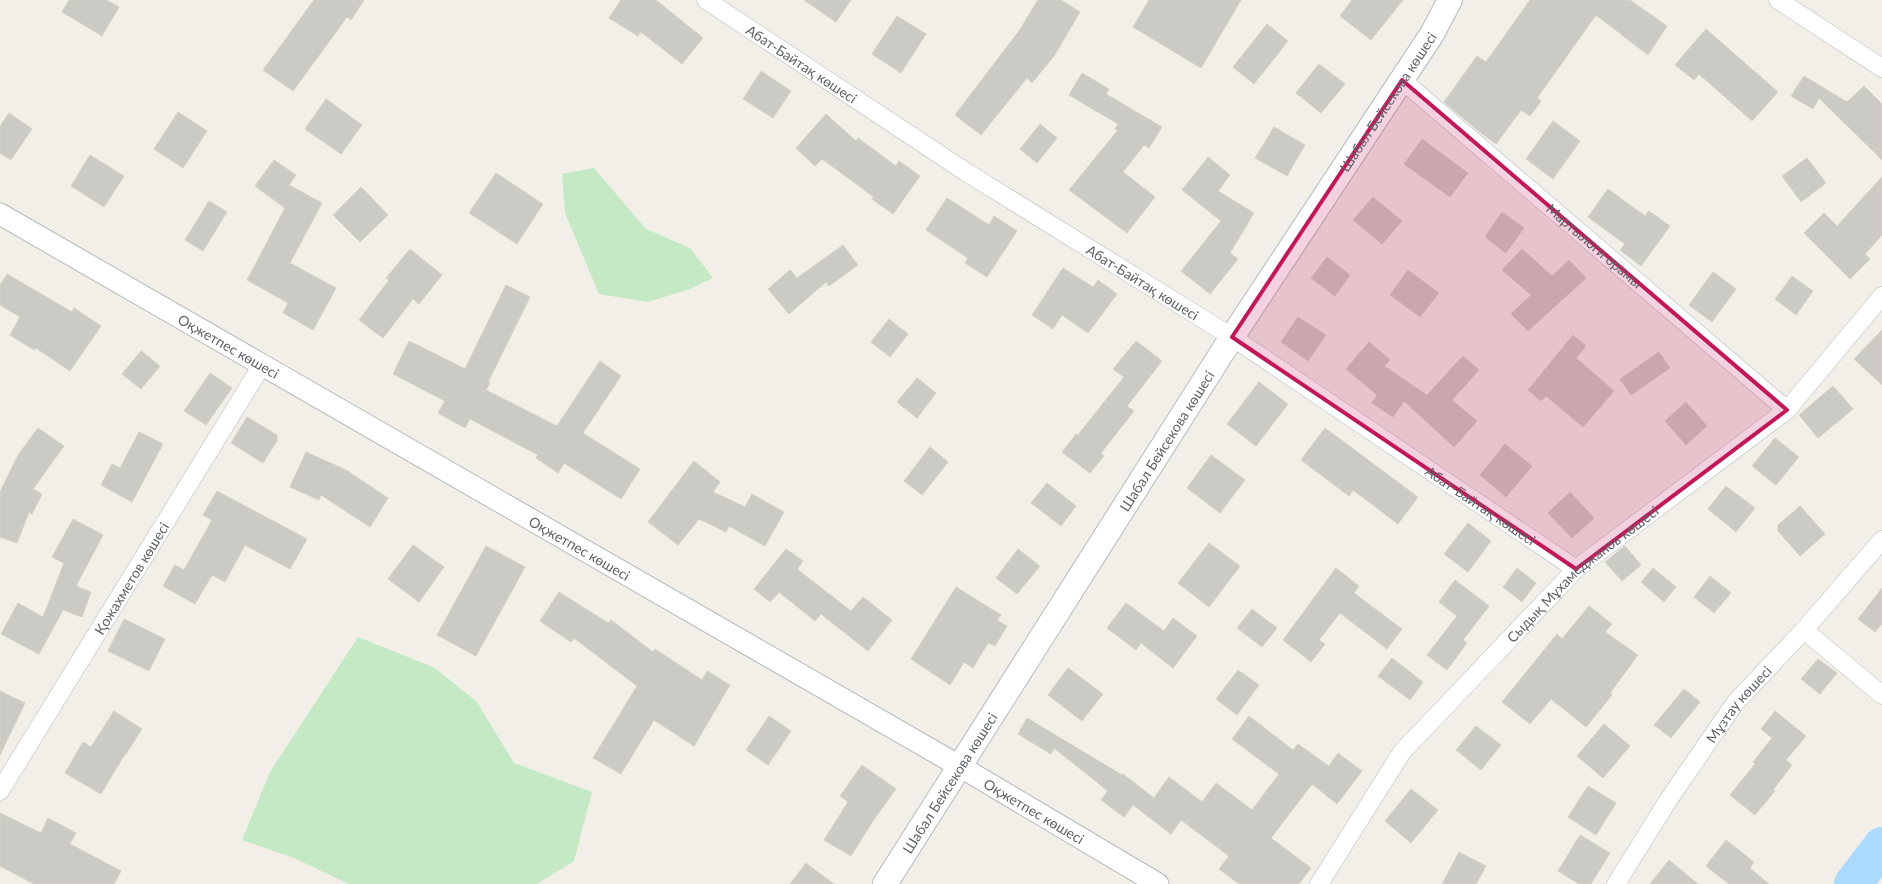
<svg xmlns="http://www.w3.org/2000/svg" width="1882" height="884" viewBox="0 0 1882 884" font-family="Lato,sans-serif">
  <rect width="100%" height="100%" fill="#f1efe8"/>
  <path fill="#c5e8c5" d="M594 168 646 229 690 248 713 278 690 289 648 302 599 294 565 213 562 174Z
    M358 637 435 668 477 702 514 763 592 792 574 861 537 884H349L294 858 242 840 270 772Z"/>
  <g fill="none" stroke-linecap="round" stroke-linejoin="round">
    <path stroke="#aadaff" stroke-width="38" d="M1853 884 1882 846"/>
  </g>
  <path fill="#cccac5" stroke="#d6d1c6" d="M69 0H106L119 7 102 36 62 12Z
    M314 0H364L351 20 347 17 293 91 263 70Z
    M621 0H656L703 38 682 64 641 32 638 36 609 18Z
    M804 0H851L836 22Z
    M1038 0H1061L1080 12 1054 56 1032 83 1027 78 981 135 955 115 1019 31Z
    M1149 0H1241L1201 68 1133 27Z
    M1352 0H1403L1371 40 1340 16Z
    M1530 0H1630L1667 26 1648 55 1596 15 1537 98 1541 101 1530 116 1521 110 1496 144 1481 133 1444 102 1477 56 1486 62Z
    M897 16 926 34 901 73 872 54Z
    M1267 24 1288 41 1254 84 1233 67Z
    M1706 29 1778 92 1752 121 1699 74 1694 80 1675 65Z
    M1319 64 1345 84 1321 113 1296 93Z
    M761 71 791 91 773 118 743 99Z
    M1082 73 1109 89 1106 94 1162 127 1149 148 1144 145 1123 172 1155 197 1127 233 1069 190 1118 130 1115 129 1118 124 1069 95Z
    M1804 76 1847 102 1864 86 1882 104V160L1819 98 1813 109 1791 96Z
    M326 99 362 125 341 154 305 129Z
    M178 112 207 131 183 168 154 149Z
    M9 113 32 129 11 160 0 153V126Z
    M826 114 856 141 858 138 896 166 899 161 920 176 893 214 872 199 874 197 822 159 815 166 796 148Z
    M1553 121 1580 141 1553 179 1526 159Z
    M1040 124 1057 138 1037 163 1020 149Z
    M1274 127 1305 145 1287 176 1255 158Z
    M1422 139 1468 173 1450 197 1404 164Z
    M90 155 124 176 104 207 71 186Z
    M1208 157 1230 175 1218 191 1254 213 1230 253 1238 259 1210 294 1181 271 1221 221 1182 190Z
    M1807 158 1826 183 1801 202 1782 176Z
    M274 160 296 175 289 185 322 203 290 263 336 288 313 330 283 313 288 303 247 280 285 208 255 186Z
    M496 173 543 204 517 244 469 213Z
    M1882 177V235L1865 254 1870 259 1850 279 1804 233 1824 213 1837 226Z
    M361 187 388 215 360 242 333 215Z
    M1608 189 1645 216 1649 211 1670 226 1641 266 1620 250 1625 244 1588 217Z
    M1373 197 1402 221 1382 244 1353 220Z
    M947 198 989 225 994 216 1017 231 987 277 965 263 968 258 926 230Z
    M209 201 227 212 203 251 185 240Z
    M1502 212 1524 228 1506 253 1485 237Z
    M843 245 858 265 829 286 826 282 789 314 768 289 790 270 797 278Z
    M410 249 442 275 419 304 413 299 383 338 359 320 389 280 386 278Z
    M1522 249 1552 276 1569 260 1586 278 1528 331 1511 314 1531 295 1502 270Z
    M1327 257 1350 275 1335 296 1311 278Z
    M1063 268 1093 287 1098 280 1117 294 1088 333 1062 315 1053 329 1032 315Z
    M1408 270 1439 293 1420 317 1390 295Z
    M1713 272 1736 289 1712 322 1689 305Z
    M7 274 72 312 74 308 101 326 70 371 36 348 34 350 10 335 20 317 0 305V285Z
    M1792 276 1813 291 1796 315 1775 299Z
    M506 285 530 297 488 382 490 383 486 390 557 426 600 361 621 376 583 433 640 469 621 499 564 463 558 473 536 458 538 455 470 419 465 428 438 413 445 401 393 374 409 341 465 369Z
    M1298 317 1326 335 1308 361 1281 342Z
    M889 319 908 334 890 357 871 342Z
    M1882 330V385L1854 359Z
    M1573 335 1586 346 1576 358 1614 391 1583 427 1546 396 1541 401 1528 390Z
    M1136 341 1162 361 1127 406 1134 411 1101 453 1104 456 1090 473 1062 452 1076 434 1078 435 1124 377 1113 369Z
    M1369 342 1390 360 1384 366 1427 395 1463 356 1479 370 1452 400 1477 421 1454 447 1404 401 1393 417 1372 403 1377 395 1346 369Z
    M141 351 160 366 141 389 122 374Z
    M1659 352 1670 368 1631 395 1620 379Z
    M210 373 232 388 206 425 184 411Z
    M917 378 936 393 917 418 897 402Z
    M1259 382 1288 404 1256 446 1227 424Z
    M1833 386 1853 409 1818 438 1799 415Z
    M1686 402 1707 426 1686 445 1665 421Z
    M247 417 277 435V441L263 463 231 443Z
    M38 428 64 446 33 489 42 494 32 514 29 512 17 543 0 537V492L18 455Z
    M1325 428 1418 497 1398 524 1353 490 1349 496 1301 460Z
    M139 432 163 444 132 502 101 485 112 464 120 468Z
    M1775 438 1799 457 1776 485 1752 466Z
    M1505 444 1532 466 1506 497 1480 475Z
    M930 447 948 462 922 495 904 481Z
    M306 452 346 470 388 498 370 527 321 495 319 500 290 487Z
    M1211 455 1245 480 1220 513 1187 488Z
    M694 461 720 482 713 492 745 507 752 494 784 512 765 546 729 526 726 532 699 519 678 545 648 522Z
    M1047 483 1076 506 1061 526 1031 503Z
    M1726 486 1755 508 1736 532 1708 509Z
    M217 491 307 539 290 569 245 545 225 582 212 575 195 604 163 586 175 565 184 570 212 520 203 515Z
    M1570 492 1594 518 1572 538 1548 513Z
    M1800 506 1825 534 1800 556 1778 531V525Z
    M73 519 103 535 76 586 91 592 82 617 63 610 39 654 1 634 18 603 43 617 64 563 52 557Z
    M1468 523 1491 541 1468 572 1444 554Z
    M1209 543 1240 566 1209 607 1178 583Z
    M413 545 444 567 419 602 388 579Z
    M486 546 525 567 476 656 437 635Z
    M1625 546 1641 565 1622 581 1605 562Z
    M786 549 803 561 797 569 851 611 863 597 892 620 868 651 821 614 815 621 779 592 770 602 754 589Z
    M1018 549 1040 566 1017 594 996 578Z
    M1336 568 1359 586 1354 593 1402 629 1387 649 1340 613 1319 640 1325 644 1311 662 1283 640Z
    M1517 568 1536 583 1522 602 1503 587Z
    M1653 568 1676 587 1664 602 1641 582Z
    M1710 576 1731 593 1714 613 1694 597Z
    M1455 580 1489 606 1463 640 1467 643 1447 670 1427 655 1457 616 1439 602Z
    M956 587 1001 615 997 620 1007 626 995 646 988 643 973 668 964 662 950 685 911 659Z
    M1882 588V624L1875 632 1858 619Z
    M559 592 608 623 611 620 653 652 655 649 702 680 707 671 730 685 694 746 654 720 621 774 593 758 637 686 574 638 571 642 540 621Z
    M1126 603 1164 631 1173 618 1197 636 1173 668 1141 643 1136 650 1107 628Z
    M1589 606 1612 624 1605 632 1638 655 1610 693 1612 695 1586 727 1551 699 1530 724 1502 702 1557 634 1562 639Z
    M1252 609 1277 628 1262 647 1237 628Z
    M124 619 165 639 149 671 108 651Z
    M1392 658 1423 682 1410 700 1378 676Z
    M1818 659 1837 673 1820 694 1801 679Z
    M1068 668 1103 694 1082 721 1048 695Z
    M1238 670 1259 685 1237 715 1216 699Z
    M1684 689 1700 702 1671 738 1654 725Z
    M0 691 25 703 0 755Z
    M114 711 142 729 126 754H125L101 794 65 773 83 742 91 747Z
    M1775 711 1806 736 1786 760 1792 765 1773 790 1775 791 1755 815 1730 795 1755 764 1753 762 1772 738 1761 729Z
    M769 716 791 731 768 765 746 750Z
    M1249 716 1293 750 1298 744 1329 766 1338 753 1362 771 1337 804 1312 784 1271 838 1311 868 1299 884H1239L1219 869 1229 856 1181 820 1171 834 1133 805 1124 817 1101 800 1108 791 1054 748 1051 754 1018 734 1027 718 1122 775 1123 774 1154 798 1169 777 1202 802 1216 783 1252 810 1279 774 1232 739Z
    M1604 724 1630 746 1603 778 1577 756Z
    M1476 726 1501 745 1481 770 1456 750Z
    M862 765 896 789 874 819 851 856 824 840 848 802 840 796Z
    M1588 786 1616 803 1596 835 1568 817Z
    M1411 789 1438 810 1411 843 1385 821Z
    M0 813 41 833 48 818 76 833 70 844 121 871 114 884H34L0 866Z
    M1580 835 1610 853 1591 884H1579L1558 871Z
    M1726 840 1754 862 1750 868 1769 884H1729L1706 866Z
    M1459 852 1486 866 1476 884H1442Z
    M1669 860 1698 884H1650Z
    M806 863 815 870 834 884H790Z"/>
  <g fill="none" stroke-linecap="round" stroke-linejoin="round">
    <defs>
      <g id="minor">
        <path id="s1" d="M706 0 966 172 1232 337 1576 569"/>
        <path d="M1778 0 1882 68"/>
        <path id="s2" d="M1402 80 1787 410"/>
        <path d="M1804 630 1882 695"/>
        <path id="s3" d="M0 791 262 365"/>
        <path id="s4" d="M1319 884 1402 752 1576 569 1787 410 1882 296"/>
        <path id="s5" d="M1616 884 1669 799 1735 703 1804 630 1882 540"/>
      </g>
      <g id="tertiary">
        <path id="s6" d="M0 214 961 767 1158 884"/>
      </g>
      <g id="secondary">
        <path id="s7" d="M885 884 1232 337 1432 34 1450 0"/>
      </g>
    </defs>
    <use href="#minor" stroke="#b5b8bc" stroke-width="19"/>
    <use href="#tertiary" stroke="#b5b8bc" stroke-width="23"/>
    <use href="#secondary" stroke="#b6babf" stroke-width="26"/>
    <use href="#minor" stroke="#fff" stroke-width="18"/>
    <use href="#tertiary" stroke="#fff" stroke-width="21"/>
    <use href="#secondary" stroke="#fff" stroke-width="24"/>
  </g>
  <path fill="#c2185b" fill-opacity="0.2" stroke="#c2185b" stroke-width="4" stroke-linejoin="round" d="M1402 80 1787 410 1576 569 1232 337Z"/>
  <g text-anchor="middle" dominant-baseline="central" stroke-width="4" stroke-linejoin="round" paint-order="stroke">
    <g font-size="14" fill="#5f6368" stroke="#fff">
      <text stroke="none"><textPath href="#s1" startOffset="115">Абат-Байтақ көшесі</textPath></text>
      <text stroke="none"><textPath href="#s7" startOffset="930">Шабал Бейсекова көшесі</textPath></text>
      <text stroke="none"><textPath href="#s2" startOffset="254">Мартылоги орамы</textPath></text>
      <text stroke="none"><textPath href="#s1" startOffset="520">Абат-Байтақ көшесі</textPath></text>
      <text stroke="none"><textPath href="#s6" startOffset="264">Оқжетпес көшесі</textPath></text>
      <text stroke="none"><textPath href="#s7" startOffset="525">Шабал Бейсекова көшесі</textPath></text>
      <text stroke="none"><textPath href="#s1" startOffset="925">Абат-Байтақ көшесі</textPath></text>
      <text stroke="none"><textPath href="#s6" startOffset="669">Оқжетпес көшесі</textPath></text>
      <text stroke="none"><textPath href="#s4" startOffset="410">Сыдық Мұхамеджанов көшесі</textPath></text>
      <text stroke="none"><textPath href="#s3" startOffset="250">Қожахметов көшесі</textPath></text>
      <text stroke="none"><textPath href="#s5" startOffset="218">Мұзтау көшесі</textPath></text>
      <text stroke="none"><textPath href="#s7" startOffset="120">Шабал Бейсекова көшесі</textPath></text>
      <text stroke="none"><textPath href="#s6" startOffset="1194">Оқжетпес көшесі</textPath></text>
    </g>
  </g>
</svg>
